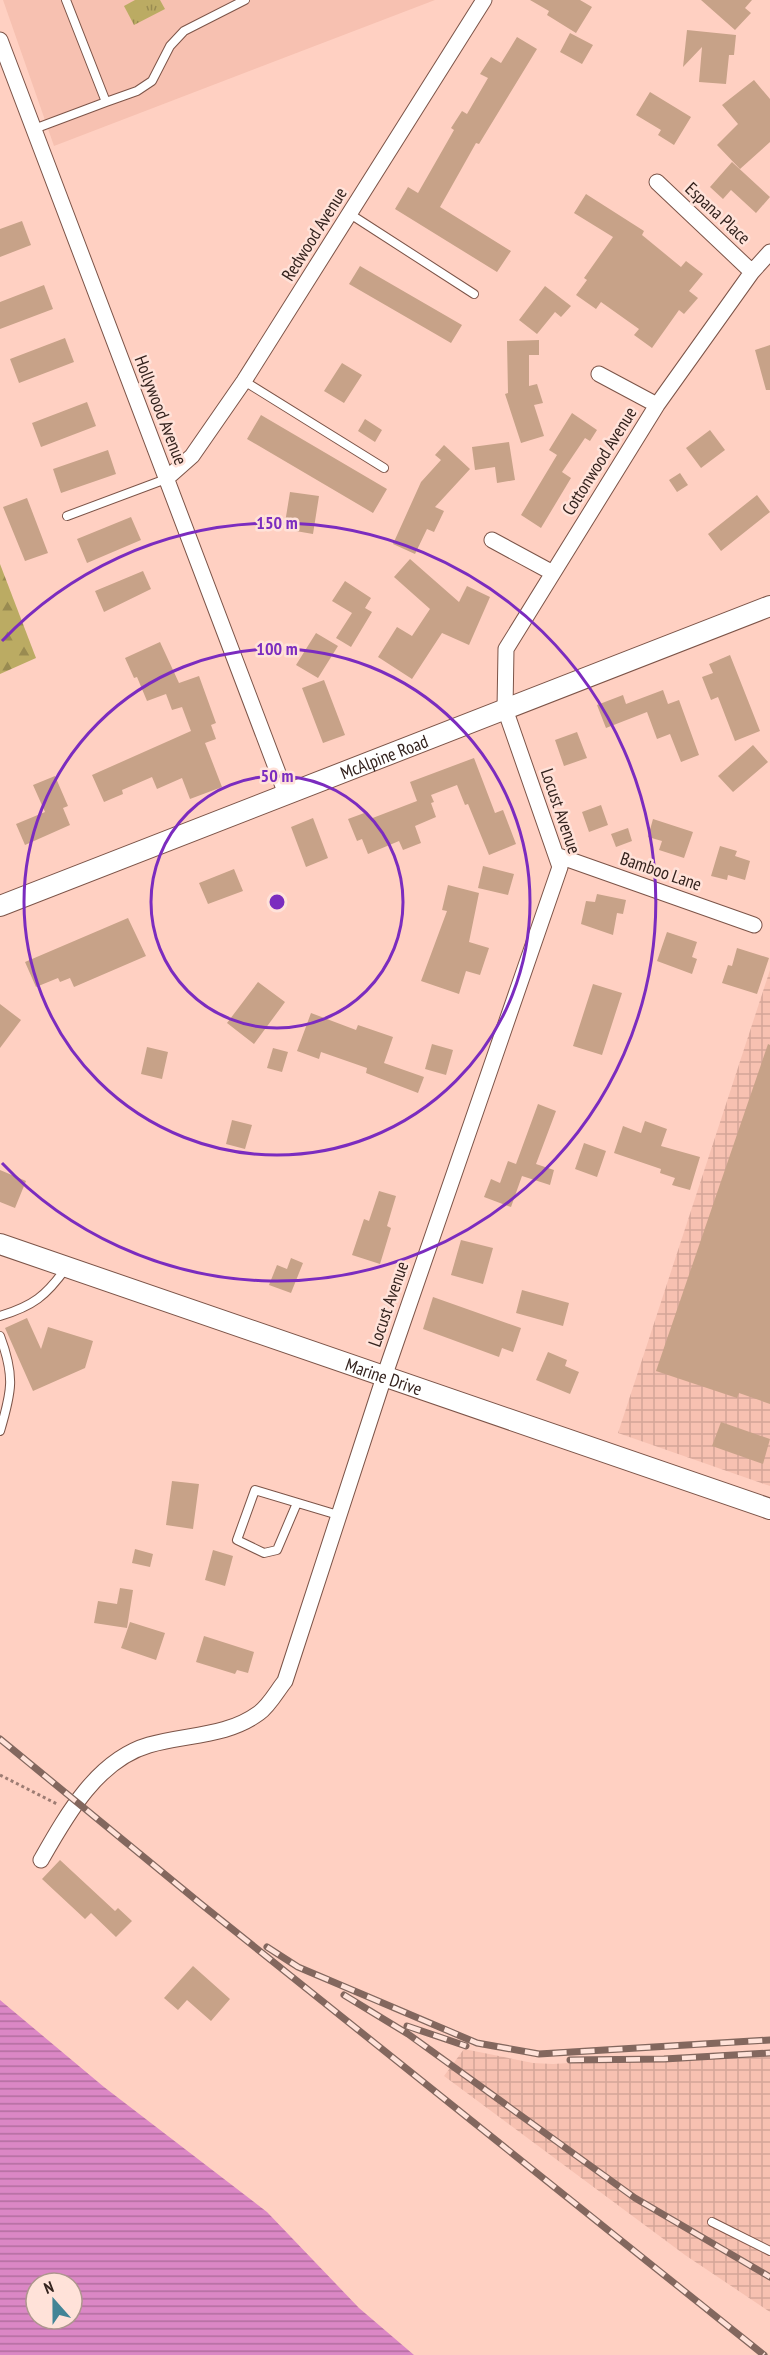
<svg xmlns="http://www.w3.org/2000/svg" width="770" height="2355" viewBox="0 0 770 2355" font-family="'PT Sans Narrow',sans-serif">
  <defs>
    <pattern id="industrial-grid" width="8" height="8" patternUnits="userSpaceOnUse" patternTransform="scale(1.5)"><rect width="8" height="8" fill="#f7c1b1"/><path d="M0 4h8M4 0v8" fill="none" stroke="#d4a698"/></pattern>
    <pattern id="grass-tufts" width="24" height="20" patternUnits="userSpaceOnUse" patternTransform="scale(1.5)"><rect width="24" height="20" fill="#bbab63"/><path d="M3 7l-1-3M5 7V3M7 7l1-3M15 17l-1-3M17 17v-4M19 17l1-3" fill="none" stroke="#998b51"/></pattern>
    <pattern id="forest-firs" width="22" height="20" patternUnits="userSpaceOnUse" patternTransform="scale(1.5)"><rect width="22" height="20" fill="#bbab63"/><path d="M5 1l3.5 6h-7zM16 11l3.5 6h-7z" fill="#998b51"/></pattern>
    <pattern id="water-rules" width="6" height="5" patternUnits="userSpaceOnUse" patternTransform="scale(1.5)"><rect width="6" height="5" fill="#db87c5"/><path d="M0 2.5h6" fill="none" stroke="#b26e9f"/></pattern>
  </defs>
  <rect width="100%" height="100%" fill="#ffd0c2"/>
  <path fill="#f7c1b1" d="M3 0H435L54 146Z"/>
  <path fill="url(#industrial-grid)" d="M770 970V1486L618 1433Z
    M464 2049 533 2063 553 2064 770 2050V2312L685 2255 444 2076Z"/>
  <path fill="url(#grass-tufts)" d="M135 0H160L165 9 134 25 124 6Z"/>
  <path fill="url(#forest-firs)" d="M0 564 36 658 0 674Z"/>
  <path fill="url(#water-rules)" fill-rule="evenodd" d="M0 2000 104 2087 267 2212 359 2308 414 2355H0ZM36 2283H72V2319H36Z"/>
  <path fill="#c7a288" d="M530 0H580L592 7 576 33 547 15 549 11Z
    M701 0H752L745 8 751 13 735 30Z
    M687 30 736 35 734 55H729L726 84 699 82 702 47 683 67Z
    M570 33 593 45 582 64 560 52Z
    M517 37 537 49 479 144 476 143 440 207 511 251 497 272 395 209 408 187 418 193 454 130 451 128 462 111 467 114 488 78 480 74 491 57 501 63Z
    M754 80 770 99V142L740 169 717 145 738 124 722 105Z
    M650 92 691 117 674 145 658 135 661 130 636 115Z
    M732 162 770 197 756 213 731 190 723 199 710 187Z
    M586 194 644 231 642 235 681 267 686 261 703 274 689 291 698 298 684 314 679 310 652 348 634 335 639 329 601 302 596 309 576 295 587 280 584 278 613 237 574 213Z
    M22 221 31 245 0 257V229Z
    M360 266 462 325 451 343 349 284Z
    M44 285 53 309 0 329V302Z
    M545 286 571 306 561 317 555 312 537 334 519 320Z
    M65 338 74 362 19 383 10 359Z
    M539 340V355H529V386L537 384 543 403 534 405 544 436 521 443 505 394 508 393 507 341Z
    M770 345V390H766L755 350Z
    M342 363 362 375 344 403 324 391Z
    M87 402 96 426 41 447 32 423Z
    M572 413 597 430 590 441 585 438 562 472 571 478 541 528 521 515 557 455 549 450Z
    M261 415 387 489 373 513 247 439Z
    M365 419 382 430 375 442 358 431Z
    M710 430 725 450 701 468 686 448Z
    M509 442 515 480 497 483 495 467 475 470 472 447Z
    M444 445 470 469 435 507 444 511 434 532 427 529 415 554 393 544 421 482 441 460 435 455Z
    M108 450 116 474 61 493 53 469Z
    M680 473 688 485 677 492 669 480Z
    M290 492 319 496 313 534 284 529Z
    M757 495 770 512 721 551 708 534Z
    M27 498 48 553 25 561 3 507Z
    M131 517 141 540 87 563 77 539Z
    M410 559 459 602 467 586 490 597 469 645 442 633 412 679 378 657 397 627 412 636 430 609 394 577Z
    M143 571 151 589 104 612 95 591Z
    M345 581 371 598 365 608 372 612 351 647 336 638 352 613 332 601Z
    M316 633 338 646 318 678 296 665Z
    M160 642 179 683 199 676 216 723 211 725 216 739 205 743 222 787 190 799 182 778 157 789 152 777 122 790 123 794 104 802 92 775 191 731 182 707 172 710 166 694 147 701 137 677 134 678 125 658Z
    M730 655 760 731 735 741 718 697 711 700 702 677 713 673 709 664Z
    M324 680 345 735 323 743 302 688Z
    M663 690 668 704 679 700 699 755 681 762 670 734 657 739 647 712 606 728 597 705 623 695 626 704Z
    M577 732 587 758 564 766 555 740Z
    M753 745 768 762 733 792 718 776Z
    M474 758 495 813 503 810 516 844 489 855 468 804 465 805 457 785 431 795 434 802 431 803 436 817 415 826 421 843 403 850 399 841 368 854 362 839 357 841 348 819 367 812 370 819 417 801 410 782Z
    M55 776 68 806 63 808 70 825 25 845 16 824 45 812 33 785Z
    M601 805 608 825 589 832 582 812Z
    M313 818 328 858 306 867 291 827Z
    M653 819 693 832 684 858 659 850 662 841 648 837Z
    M628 828 632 841 616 847 611 834Z
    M720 846 737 851 735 856 750 861 745 880 728 875 727 880 711 876Z
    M483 866 514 874 508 895 478 888Z
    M234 869 243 891 208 904 199 883Z
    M448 885 479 893 469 942 489 948 480 975 466 971 459 994 421 981 447 911 442 910Z
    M597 894 626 900 623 914 617 913 613 935 581 924 586 901 595 902Z
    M128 918 146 956 74 987 70 978 60 982 58 978 36 987 25 962Z
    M667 932 697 942 692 957 697 959 692 974 657 961Z
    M737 948 769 958 757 994 722 983 728 965 732 966Z
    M258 982 285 1002 254 1044 227 1023Z
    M593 984 622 993 602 1055 573 1046Z
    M0 1004 21 1020 0 1048Z
    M311 1013 356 1030 358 1025 393 1037 384 1063 424 1077 418 1093 366 1073 367 1068 321 1052 319 1059 297 1051Z
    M432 1044 453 1050 446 1075 425 1069Z
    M768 1044 770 1045V1404L739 1393 737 1398 656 1371Z
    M147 1047 168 1052 162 1079 141 1074Z
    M273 1048 288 1052 282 1072 267 1068Z
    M538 1104 556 1111 536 1164 554 1170 550 1185 522 1176 511 1207 484 1197 491 1179 500 1183 508 1161 516 1164Z
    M232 1120 252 1125 245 1149 226 1144Z
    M645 1121 667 1129 661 1146 700 1157 690 1190 672 1185 675 1178 660 1173 661 1169 614 1153 623 1126 641 1133Z
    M584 1143 606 1151 597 1177 575 1169Z
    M0 1170 26 1181 15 1208 0 1202Z
    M379 1191 396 1196 387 1226 391 1228 380 1264 352 1255 364 1219 369 1221Z
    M461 1240 493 1248 483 1284 451 1275Z
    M291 1258 303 1263 291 1293 269 1285 277 1265 287 1269Z
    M522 1290 569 1303 563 1326 516 1313Z
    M433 1297 521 1328 513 1352 502 1348 499 1357 423 1329Z
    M27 1318 41 1349 48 1327 93 1341 85 1368 33 1391 5 1328Z
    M548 1352 567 1360 565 1366 579 1372 570 1394 536 1380Z
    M721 1422 770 1439 763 1464 712 1446Z
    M172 1481 199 1484 193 1529 166 1525Z
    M135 1549 153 1554 150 1567 132 1563Z
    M213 1550 233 1556 225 1586 205 1580Z
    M120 1588 133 1590 127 1628 94 1623 98 1601 117 1604Z
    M130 1622 165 1633 156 1660 121 1648Z
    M204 1636 254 1652 248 1673 237 1670 235 1674 196 1662Z
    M60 1860 115 1911 118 1908 132 1921 116 1937 91 1913 85 1919 42 1879Z
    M193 1966 230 1999 211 2021 187 2000 178 2010 164 1998Z"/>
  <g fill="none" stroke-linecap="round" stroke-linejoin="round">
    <defs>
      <path id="lane" d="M106 102 137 91 152 81 170 46 184 31 245 0
        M34 129 106 102 66 0
        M350 214 474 294
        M244 381 384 468
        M67 516 166 479
        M0 1316C33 1306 46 1296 66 1268
        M0 1336C15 1376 12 1391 0 1431
        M297 1503 277 1550 264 1553 237 1540 255 1490 338 1515
        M712 2222 770 2251"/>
      <path id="street" d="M0 40 286 794
        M657 182 752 272
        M599 374 657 405
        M166 479 192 456 244 381 484 0
        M492 540 553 573
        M556 855 754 925
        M41 1860C66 1816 97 1760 149 1745 187 1734 226 1737 259 1713 269 1706 277 1691 285 1681L384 1377 560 867 505 709 506 649 657 405 752 272 770 252"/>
      <g id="secondary">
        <path id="s1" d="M0 906 770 606"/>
        <path id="s2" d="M0 1244 770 1509"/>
      </g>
    </defs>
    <use href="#lane" stroke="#7c5448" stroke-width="10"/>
    <use href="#street" stroke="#7c5448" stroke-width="17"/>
    <use href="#secondary" stroke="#7c5448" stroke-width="22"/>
    <path stroke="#9d7c73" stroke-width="3" stroke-dasharray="3 3" stroke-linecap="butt" d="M0 1775 57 1804"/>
    <use href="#lane" stroke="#fff" stroke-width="8"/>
    <use href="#street" stroke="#fff" stroke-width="15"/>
    <use href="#secondary" stroke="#fff" stroke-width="20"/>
    <defs>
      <path id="rail" d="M0 1739 201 1904 764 2355
        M267 1947 298 1967 477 2043 539 2054 770 2040
        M344 1995 408 2034 635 2198 770 2277
        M407 2026 466 2046
        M570 2060 664 2059 770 2053"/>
    </defs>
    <use href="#rail" stroke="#83675e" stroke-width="7"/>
    <use href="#rail" stroke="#ffe2d9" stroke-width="4.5" stroke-dasharray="14" stroke-linecap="butt"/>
  </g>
  <g fill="none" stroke="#7b2cbf" stroke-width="3">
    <circle cx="277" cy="902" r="126"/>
    <circle cx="277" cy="902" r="253"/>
    <path d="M2 641A379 379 0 1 1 2 1163"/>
  </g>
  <g text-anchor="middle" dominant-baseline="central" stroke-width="5" stroke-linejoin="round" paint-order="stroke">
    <g font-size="18" fill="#34231e" stroke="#ffe2d9">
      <text transform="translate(718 213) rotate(43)">Espana Place</text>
      <text transform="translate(314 234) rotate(-58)">Redwood Avenue</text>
      <text transform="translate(161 410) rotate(69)">Hollywood Avenue</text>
      <text transform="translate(599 461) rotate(-58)">Cottonwood Avenue</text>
      <text stroke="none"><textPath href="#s1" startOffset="412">McAlpine Road</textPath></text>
      <text transform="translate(561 811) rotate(71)">Locust Avenue</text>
      <text transform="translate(661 871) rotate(19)">Bamboo Lane</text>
      <text transform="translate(388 1304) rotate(-71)">Locust Avenue</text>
      <text stroke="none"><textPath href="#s2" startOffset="406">Marine Drive</textPath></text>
    </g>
  </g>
  <circle cx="277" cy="902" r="9" fill="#7b2cbf" stroke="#ffe2d9" stroke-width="3"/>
  <g font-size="18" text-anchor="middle" font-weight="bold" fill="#7b2cbf" stroke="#ffe2d9" stroke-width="5" stroke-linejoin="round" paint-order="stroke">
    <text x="277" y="529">150 m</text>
    <text x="277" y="655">100 m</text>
    <text x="277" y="782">50 m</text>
  </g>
  <g transform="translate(54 2301) rotate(339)"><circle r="28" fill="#ffe2d9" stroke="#ae968e" stroke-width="1.5"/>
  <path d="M0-4.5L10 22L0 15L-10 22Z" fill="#428496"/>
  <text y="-9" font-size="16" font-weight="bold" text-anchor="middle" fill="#34231e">N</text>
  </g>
</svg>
